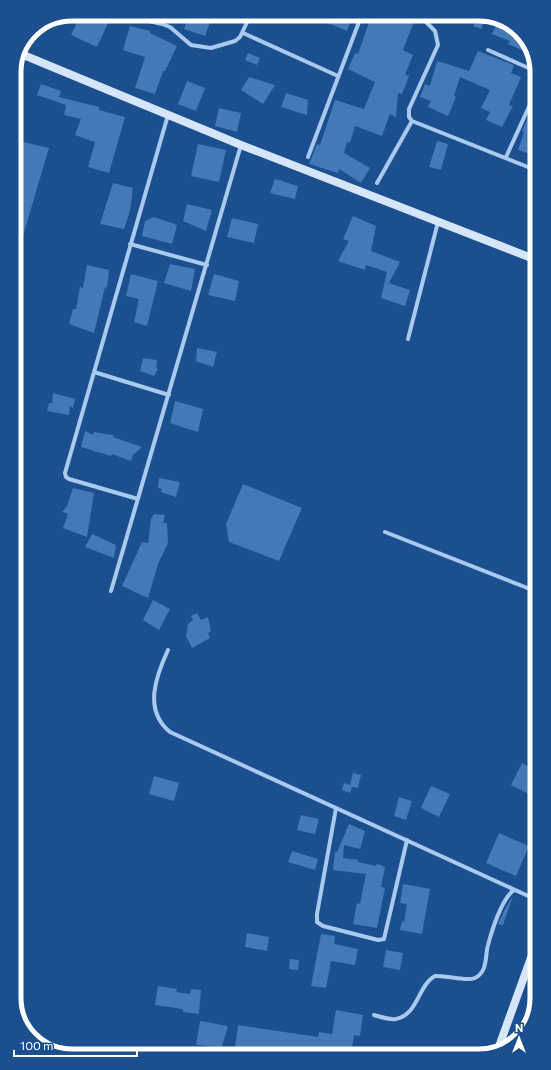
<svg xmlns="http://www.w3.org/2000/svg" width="551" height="1070" viewBox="0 0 551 1070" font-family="Commissioner,sans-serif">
  <rect width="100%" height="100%" fill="#1b4f8f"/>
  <path fill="#4478b7" d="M81 14H96L109 21 97 47 71 35Z
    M189 14H213L205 36 184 29Z
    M331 14H354L347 31 328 23Z
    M372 14H389L413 24 403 50 413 55 405 75 409 76 402 94 398 93 396 117 390 114 382 136 355 126 350 143 347 142 344 153 370 168 361 183 339 169 338 173 309 164 317 144 320 145 335 100 364 109 375 82 348 69 355 53 358 54Z
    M443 14H483L487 16 481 29 473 26 476 21 462 15 458 21Z
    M498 20 514 26 533 50V55L508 44 510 41 492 34Z
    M130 26 150 31V33L177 46 165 71H163L155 94 135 88 145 57 123 50Z
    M478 51 514 65 511 73 521 77 509 105 513 106 502 127 486 120 490 112 481 108 490 90 460 77 454 96 456 97 448 116 428 107 431 101 420 97 425 84 430 86 437 61 469 71Z
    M248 53 260 58 257 65 245 60Z
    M249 77 275 85 263 104 241 90Z
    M187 81 205 88 196 111 178 104Z
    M41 84 61 91 59 97 99 107V110L125 117 109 173 88 167 95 142 75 135 81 119 64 115 66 105 37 95Z
    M286 93 308 100 307 115 281 107Z
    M533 107V155L518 150 524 132 522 131Z
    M219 108 241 113 237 132 215 126Z
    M437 141 448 144 441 170 429 167Z
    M23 142 49 148 17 256H15V168Z
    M198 144 226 150 219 182 191 176Z
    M275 179 298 186 295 199 270 193Z
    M113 183 133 188 130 211 124 229 100 224Z
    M187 204 212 210 206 231 183 221Z
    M353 216 376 226 371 251 400 262 389 283 410 290 405 306 381 298 387 272 366 265 365 270 338 261 349 241 343 239Z
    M154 217 177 225 172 244 142 236 145 221Z
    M232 218 258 224 254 243 227 237Z
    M170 264 195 269 191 291 164 283Z
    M87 265 109 270 107 288 105 287 94 333 69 324 73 309H76L80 287 83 288Z
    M131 274 158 281 147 326 134 322 139 299 126 296Z
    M214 274 239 281 235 301 208 295Z
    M197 348 217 352 213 367 196 361Z
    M143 358 157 360 156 368 158 369 154 376 140 371Z
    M53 393 75 399 73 408 70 406 69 415 47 411 49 403H52Z
    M175 401 203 409 198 432 170 423Z
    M85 431 93 435 94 432 113 435V437L142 447 133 455 131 461 112 454 111 456 81 447Z
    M159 478 180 482 176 497 161 492 162 489 158 488Z
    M243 484 302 508 279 561 229 542 226 524Z
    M73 488 94 493 87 537 63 528 68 514 62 512 67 506Z
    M154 514 165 515 163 523H167L168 543 158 564 148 598 122 586 142 542 148 543 151 519Z
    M92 534 116 545 114 558 85 547Z
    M153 600 170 609 159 630 143 620Z
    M197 613 201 620 208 617 211 631 208 633 210 638 192 648 186 636 188 624 193 620 191 616Z
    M522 763 536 770V786L531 795 511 785Z
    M353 773 361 775 358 788 352 787 350 793 342 790 344 783 350 785Z
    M154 776 179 783 174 801 149 794Z
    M431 786 450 794 439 817 421 808Z
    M399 797 412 801 406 820 394 816Z
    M301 815 319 819 315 834 297 830Z
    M349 824 365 831 360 849 344 845 343 858 358 860V862L376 866 377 864 381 865 385 868 381 887 385 888 377 928 353 924 357 903 360 904 366 874 333 870 335 852H337Z
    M499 833 529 846 516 876 486 863Z
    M292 851 318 859 315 870 288 862Z
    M403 884 430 889 422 934 400 930 402 921 404 922 407 904 400 903Z
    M513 896 503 925 498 924 505 909Z
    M247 933 269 937 267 951 245 947Z
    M321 934 335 936 334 944 358 949 355 965 331 961 326 988 311 986Z
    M386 950 403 953 400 970 383 967Z
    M290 959 299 960 298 970 289 969Z
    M158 986 177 989 176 992 190 994 191 989 201 990 199 1014 183 1012V1009L155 1005Z
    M336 1010 363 1015 360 1036 354 1035 351 1053 286 1054 235 1047 238 1025 318 1037 319 1032 332 1034Z
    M200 1021 228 1026 222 1047 196 1045Z"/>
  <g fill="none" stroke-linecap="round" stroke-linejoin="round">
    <path stroke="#a9c9ee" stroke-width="4" d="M118 14 162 24 170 27 191 45 211 48 235 41 240 37 251 14
      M418 14 435 31 438 45 409 109V117L412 121 533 169
      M243 33 338 76
      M488 50 533 70
      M308 157 362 14
      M506 157 533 98
      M377 183 412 121
      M130 244 207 265
      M408 339 438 222
      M94 372 169 395
      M138 499 69 479 66 477 65 473 168 115
      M385 532 535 591
      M111 591 241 145
      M168 650C156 676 143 710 170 732L537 900
      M336 808 317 914V922L323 926 378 940 384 939 407 840
      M374 1015C381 1017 389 1020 396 1019 418 1015 418 985 435 976 447 975 466 982 475 978 488 972 485 955 488 945 492 930 502 898 514 890"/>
    <path stroke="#d6e6fa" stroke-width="8" d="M21 54 241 145 534 259
      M497 1052 537 941"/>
  </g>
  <path d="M0 0H551V1070H0ZM72 21H479A51 51 0 0 1 530 72V998A51 51 0 0 1 479 1049H72A51 51 0 0 1 21 998V72A51 51 0 0 1 72 21Z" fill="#1b4f8f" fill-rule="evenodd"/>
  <path fill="none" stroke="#fff" stroke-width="5" d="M72 21H479A51 51 0 0 1 530 72V998A51 51 0 0 1 479 1049H72A51 51 0 0 1 21 998V72A51 51 0 0 1 72 21Z"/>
  <g transform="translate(519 1038)" stroke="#1b4f8f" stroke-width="3" paint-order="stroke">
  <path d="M0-3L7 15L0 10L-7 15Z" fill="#ffffff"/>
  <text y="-6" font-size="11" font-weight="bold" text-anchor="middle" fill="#ffffff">N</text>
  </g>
  <path d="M14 1050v6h123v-6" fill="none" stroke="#ffffff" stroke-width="2"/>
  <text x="20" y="1050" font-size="12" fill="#ffffff" stroke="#1b4f8f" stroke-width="3" paint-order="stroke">100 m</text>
</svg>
